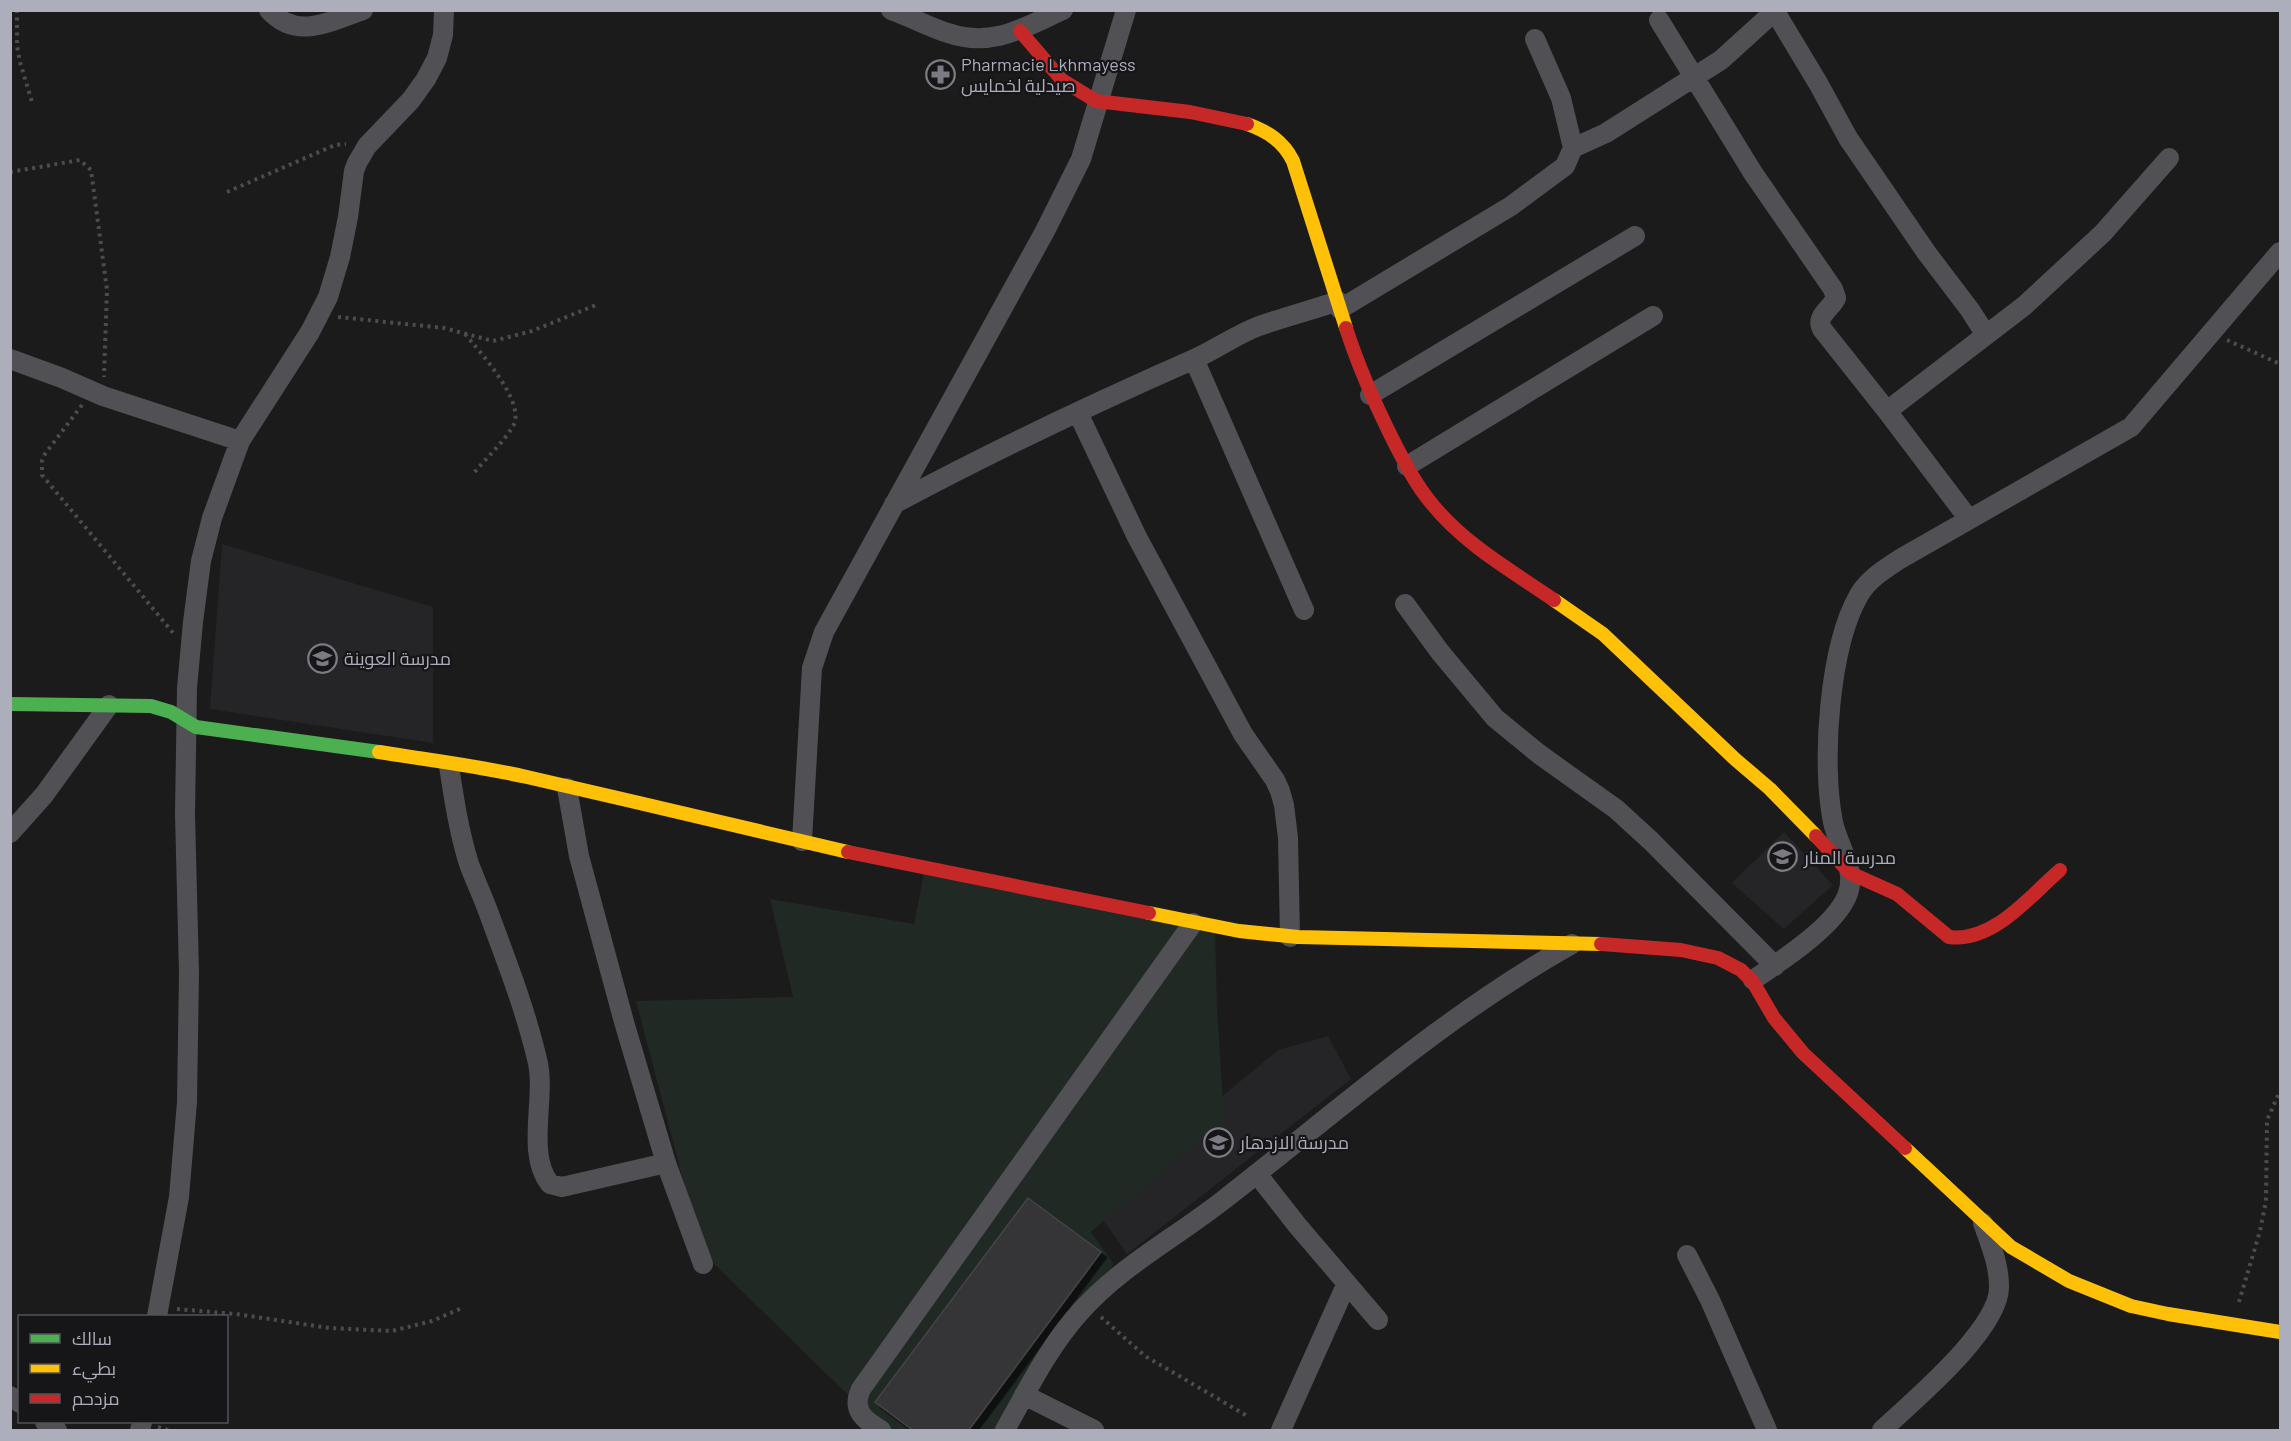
<svg xmlns="http://www.w3.org/2000/svg" width="2291" height="1441" viewBox="0 0 2291 1441" font-family="Barlow,Cairo,sans-serif">
  <defs>
    <filter id="shadow"><feDropShadow dx="5.5" dy="5.5" stdDeviation="0" flood-color="#0009"/></filter>
  </defs>
  <rect width="100%" height="100%" fill="#1b1b1b"/>
  <path fill="#252527" d="M222 544 433 607V743L210 709Z
    M1784 832 1833 885 1784 929 1732 883Z
    M1328 1036 1351 1079 1127 1254 1092 1204 1278 1050Z"/>
  <path fill="#212924" d="M924 873 1215 929 1217 1008 1224 1120 1091 1232 1114 1264 1034 1371 1001 1430H891L852 1399 702 1252 636 1001 793 997 770 899 914 924Z"/>
  <path fill="#363537" stroke="#444447" stroke-width="1.5" filter="url(#shadow)" d="M1028 1198 1101 1252 968 1431H914L875 1402Z"/>
  <g fill="none" stroke-linecap="round" stroke-linejoin="round">
    <path stroke="#4c4c50" stroke-width="4" stroke-dasharray="3 4.5" stroke-linecap="butt" d="M17 10V46L20 62 32 102
      M10 172 80 160 91 170 107 290 104 377
      M227 192 335 145 346 144
      M338 317 444 328 493 341 532 331 596 305
      M465 334C479 351 527 403 513 426 504 442 486 458 474 473
      M2227 340 2280 364
      M82 405 45 454 42 461V475L174 634
      M2239 1302 2260 1231 2266 1201 2267 1120 2280 1091
      M177 1309 236 1314 329 1328 392 1331 432 1321 462 1308
      M1101 1317 1145 1356 1249 1417
      M158 1427 168 1430"/>
    <path stroke="#515155" stroke-width="20" d="M269 10C297 41 331 21 363 10
      M891 10C911 17 929 27 948 33 992 48 1023 28 1063 10
      M1774 10 1818 83 1848 138 1926 252 1970 310 1986 335
      M1659 20 1753 173 1833 289 1836 298C1831 309 1815 316 1822 329L1887 411 1968 518
      M1573 148 1606 133 1721 60 1774 12
      M1340 309 1511 206 1565 166 1573 148 1561 98 1535 39
      M10 359 62 378 103 396 240 441
      M1194 359 1304 610
      M1370 395 1635 236
      M1887 411 2024 306 2103 233 2169 158
      M1078 413 1137 537 1243 734 1275 780 1280 791 1284 805 1288 838 1290 937
      M1407 466 1653 316
      M894 504C991 452 1090 405 1190 361 1214 351 1235 335 1259 326 1285 317 1312 310 1338 301
      M1405 604 1440 652 1495 718 1539 754 1616 809 1651 841 1775 966
      M449 766C454 799 459 832 469 864 475 880 482 895 488 911 506 960 525 1008 537 1059 547 1096 525 1153 550 1184L562 1187 666 1163
      M567 788 579 856 624 1022 666 1163 703 1264
      M10 833 44 795 109 705
      M802 841 812 668 824 632 1045 231 1081 159 1126 10
      M1753 980C1781 961 1834 927 1847 896 1858 870 1838 847 1833 822 1821 763 1829 647 1859 595 1868 579 1885 569 1900 559L2131 427 2280 252
      M1257 1174 1297 1225 1378 1320
      M1687 1255 1710 1300 1767 1430
      M157 1316 179 1197 187 1102 189 973 185 814 187 688 193 622 201 561 212 518 240 441 310 332 328 297 340 257 348 217 354 171 357 163 367 146 411 100 426 79 437 58 443 35 444 10
      M1024 1395 1094 1430
      M10 1396 20 1403
      M45 1422 57 1430
      M140 1430 142 1422
      M881 1430C864 1420 851 1410 861 1389L1193 923
      M1005 1430C1027 1391 1049 1346 1080 1312 1122 1265 1177 1237 1226 1198 1339 1110 1447 1014 1572 944
      M1281 1430 1346 1285
      M1882 1430C1912 1402 2001 1328 1999 1286 1999 1264 1990 1243 1983 1223"/>
    <path stroke="#4caf50" stroke-width="14" d="M10 704 151 706 171 712 196 727 379 752"/>
    <path stroke="#ffc107" stroke-width="14" d="M1247 124C1267 131 1283 141 1293 161L1346 328
      M1554 600 1603 634 1736 760 1770 789 1816 836
      M379 752C428 760 479 766 527 777 634 802 741 826 848 852
      M1149 913 1239 931 1298 937 1601 944
      M1905 1148 2011 1247 2069 1281 2131 1306 2168 1314 2280 1332"/>
    <path stroke="#c62828" stroke-width="14" d="M1020 31 1062 80 1096 101 1190 112 1247 124
      M1346 328C1359 369 1375 404 1394 442 1405 463 1416 485 1432 504 1464 544 1512 571 1554 600
      M1816 836 1850 873 1897 894 1949 937C1993 943 2030 896 2060 870
      M848 852 1149 913
      M1601 944 1681 950 1718 958 1741 970 1753 982 1774 1018 1803 1053 1905 1148"/>
  </g>
  <defs>
    <symbol id="pharmacy-ring" viewBox="-11 -11 22 22"><circle r="9.5" fill="#161518" stroke="#7a7b83" stroke-width="1.5"/><path d="M-2-6h4v4h4v4h-4v4h-4v-4h-4v-4h4Z" fill="#7a7b83"/></symbol>
    <symbol id="school-ring" viewBox="-11 -11 22 22"><circle r="9.5" fill="#161518" stroke="#7a7b83" stroke-width="1.5"/><path d="M0-5L7-2L0 1L-7-2ZM-4 1L0 2.5L4 1V4Q0 6-4 4Z" fill="#7a7b83"/></symbol>
  </defs>
  <g fill-rule="evenodd">
    <use href="#pharmacy-ring" x="924" y="58" width="33" height="33"/>
    <use href="#school-ring" x="306" y="642" width="33" height="33"/>
    <use href="#school-ring" x="1766" y="840" width="33" height="33"/>
    <use href="#school-ring" x="1202" y="1126" width="33" height="33"/>
  </g>
  <g text-anchor="middle" dominant-baseline="central" stroke-width="4.5" stroke-linejoin="round" paint-order="stroke">
    <g font-size="18" fill="#adaebb" stroke="#161518" text-anchor="start">
      <text x="961" y="64">Pharmacie Lkhmayess<tspan x="961" dy="21">صيدلية لخمايس</tspan></text>
      <text x="344" y="658">مدرسة العوينة</text>
      <text x="1804" y="857">مدرسة المنار</text>
      <text x="1240" y="1142">مدرسة الازدهار</text>
    </g>
  </g>
  <rect width="2291" height="1441" fill="none" stroke="#adaebb" stroke-width="24"/>
  <rect x="18" y="1315" width="210" height="108" fill="#161518" stroke="#525259" stroke-width="1.5"/>
  <rect x="30" y="1334" width="30" height="9" fill="#4caf50" stroke="#525259" stroke-width="1.5"/>
  <text x="72" y="1345" font-size="18" fill="#adaebb">سالك</text>
  <rect x="30" y="1364" width="30" height="9" fill="#ffc107" stroke="#525259" stroke-width="1.5"/>
  <text x="72" y="1375" font-size="18" fill="#adaebb">بطيء</text>
  <rect x="30" y="1394" width="30" height="9" fill="#c62828" stroke="#525259" stroke-width="1.5"/>
  <text x="72" y="1405" font-size="18" fill="#adaebb">مزدحم</text>
</svg>
